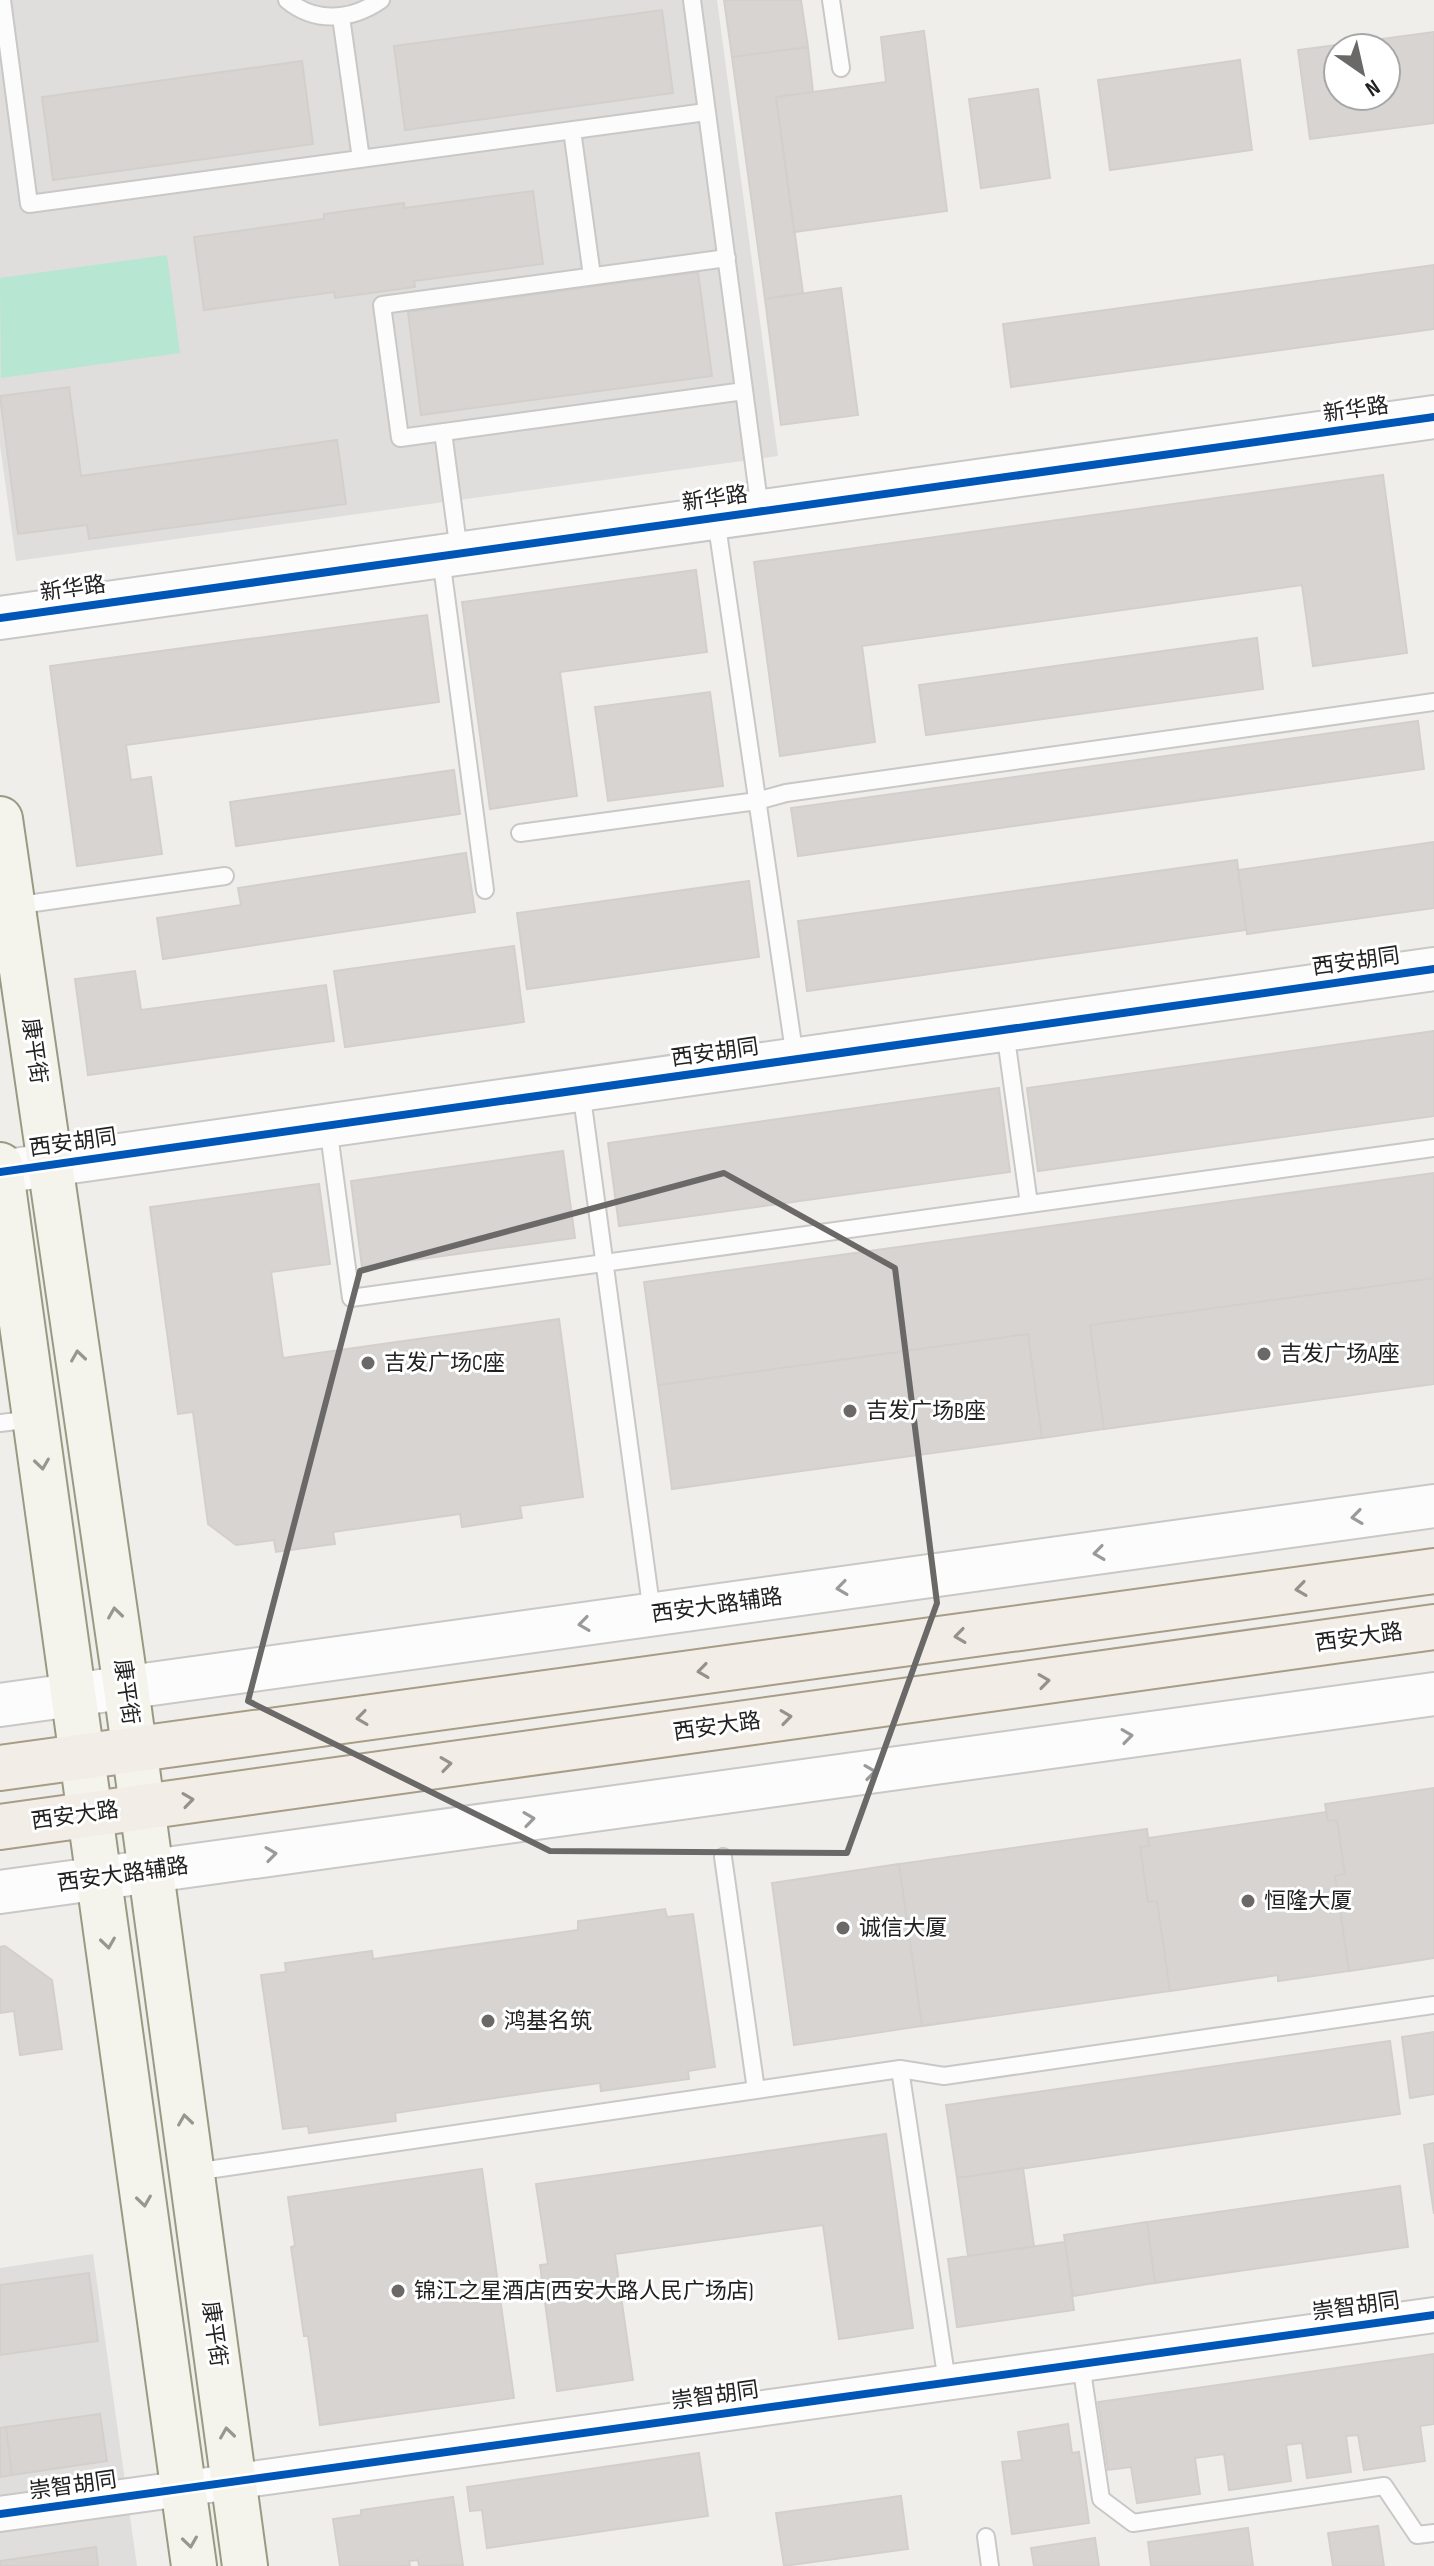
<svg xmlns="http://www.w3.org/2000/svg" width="1434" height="2566" viewBox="0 0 1434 2566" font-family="'Sofia Sans Condensed','Noto Sans SC',sans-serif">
  <rect width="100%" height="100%" fill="#f0eeeb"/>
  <path fill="#dfdedc" d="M0 0H717L778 456 16 561 0 445Z
    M93 2254 137 2566H0V2268Z"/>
  <path fill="#b7e6d2" d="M167 255 180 353 1 378 0 278Z"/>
  <path fill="#d7d4d2" stroke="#d3d0cc" stroke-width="2" fill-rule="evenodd" d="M724 0H801L808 47 732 57Z
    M662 10 673 93 405 130 394 46Z
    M924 31 947 211 794 232 776 97 886 82 881 37Z
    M1434 32V123L1310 139 1298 50ZM1338 48H1386V96H1338Z
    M808 47 813 92 776 97 803 293 765 299 732 57Z
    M1240 60 1252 150 1110 170 1098 80Z
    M302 61 313 144 53 180 42 97Z
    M1038 89 1050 178 981 188 969 99Z
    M533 191 543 264 414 281 415 287 335 298 334 292 204 310 194 237 324 219V214L404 203V208Z
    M1434 265V329L1011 387 1003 324Z
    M698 272 712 376 421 415 408 312Z
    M841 288 858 415 781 425 765 299Z
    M69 387 81 476 337 440 346 504 89 539 87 525 18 534 0 396Z
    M1383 475 1407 653 1313 666 1302 585 862 646 875 742 780 756 754 562Z
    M696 570 707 652 560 672 577 796 490 809 462 602Z
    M427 615 439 702 126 745 131 780 151 777 162 854 77 866 50 666Z
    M1257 638 1263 689 926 735 919 685Z
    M710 692 723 786 608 801 595 707Z
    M1418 721 1424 769 798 856 791 808Z
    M454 770 460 814 236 846 230 802Z
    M1434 842V908L1247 934 1238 870Z
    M466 853 475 912 163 959 157 918 241 905 238 888Z
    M1237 860 1246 930 807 991 798 921Z
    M749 881 759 957 527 989 517 913Z
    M514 946 524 1022 345 1047 334 971Z
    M135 971 141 1010 326 985 334 1041 88 1075 75 979Z
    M1434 1031V1116L1038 1171 1027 1088Z
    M999 1088 1010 1172 619 1226 608 1143Z
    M563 1151 575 1238 362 1267 351 1181Z
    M1434 1173V1278L1090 1325 1104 1429 1042 1438 1028 1334 658 1385 644 1282Z
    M319 1184 330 1264 271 1272 283 1358 559 1319 583 1497 520 1506 522 1518 462 1527 460 1514 333 1532 335 1544 276 1552 274 1540 236 1545 208 1524 193 1412 178 1414 150 1207Z
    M1434 1278V1384L1104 1429 1090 1325Z
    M1028 1334 1042 1438 672 1489 658 1385Z
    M1434 1788V1958L1349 1971 1335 1876 1345 1874 1337 1820 1328 1821 1325 1804Z
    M1326 1812 1328 1821 1337 1820 1345 1874 1335 1876 1349 1971 1278 1981V1975L1170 1991 1157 1901 1148 1902 1140 1847 1149 1846 1148 1838Z
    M1147 1829 1149 1846 1140 1847 1148 1902 1157 1901 1170 1991 922 2026 899 1864Z
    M899 1864 922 2026 794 2045 772 1883Z
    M665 1909 667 1917 693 1914 715 2067 688 2071 689 2079 601 2091 600 2083 522 2094 395 2113 396 2121 309 2133 308 2126 283 2129 261 1975 286 1972 285 1963 372 1951 373 1959 578 1930V1921Z
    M5 1946 52 1980 62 2049 20 2055 14 2011 0 2013V1947Z
    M1434 2032V2094L1410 2098 1402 2037Z
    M1390 2041 1400 2114 957 2178 946 2105Z
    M886 2134 913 2328 839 2339 823 2225 615 2254 633 2380 557 2391 540 2265 548 2264 536 2184Z
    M1434 2143V2214L1424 2145Z
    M1023 2168 1034 2246 968 2256 957 2178Z
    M482 2169 514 2398 320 2425 308 2336H304L291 2247 295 2246 288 2197Z
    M1400 2186 1408 2247 1155 2283 1147 2222Z
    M1147 2222 1155 2283 1073 2296 1064 2235Z
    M1065 2242 1074 2310 957 2327 948 2259Z
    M89 2273 98 2341 0 2355V2285Z
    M1434 2354V2424L1420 2426 1425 2461 1364 2470 1358 2435 1346 2436 1351 2472 1307 2478 1302 2443 1286 2445 1291 2481 1229 2490 1224 2454 1195 2458 1200 2494 1137 2503 1131 2467 1108 2470 1098 2402Z
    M100 2414 107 2461 12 2475 6 2427Z
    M1068 2424 1072 2453 1079 2452 1089 2523 1012 2534 1002 2462 1022 2460 1018 2432Z
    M6 2427 12 2475 0 2477V2428Z
    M699 2453 708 2516 487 2548 482 2510 470 2511 467 2487Z
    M901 2496 908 2549 784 2566 776 2513Z
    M453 2497 463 2565 419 2566 418 2560 409 2561 410 2566H340L333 2519 361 2515V2510Z
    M1378 2526 1384 2566H1333L1328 2533Z
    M1248 2528 1253 2566H1151L1148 2542Z
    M1095 2538 1099 2566H1034L1031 2548Z
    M96 2547 98 2566H0V2561Z"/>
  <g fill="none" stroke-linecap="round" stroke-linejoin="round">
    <defs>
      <path id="service" d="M2 0 29 204 706 112
        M287 0C316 24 352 20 381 0
        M692 0 760 510
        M831 0 841 68
        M341 17 361 159
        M572 130 592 276
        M727 258 382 305 400 438 744 391
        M443 432 459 552
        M716 519 795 1058
        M441 558 485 890
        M520 833 757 801 786 793 1434 702
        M13 906 225 876
        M1005 1031 1029 1204
        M581 1090 652 1613
        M328 1126 351 1298 1434 1148
        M0 1423 34 1419
        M723 1857 756 2090
        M900 2069 944 2076 1434 2005
        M194 2172 900 2069 947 2382
        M1081 2364 1101 2499 1133 2523 1384 2486 1417 2535 1434 2533
        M986 2537 990 2566"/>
      <path id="minor" d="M0 2514 1434 2315"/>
      <path id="tertiary" d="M0 618 1434 417
        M0 1172 1434 969
        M0 1705 1434 1506
        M0 1892 1434 1694"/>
      <path id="secondary" d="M0 819 126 1688 245 2566
        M0 1165 194 2566"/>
      <path id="primary" d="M0 1768 1434 1571
        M0 1827 1434 1627"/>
    </defs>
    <use href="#service" stroke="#c9c8c7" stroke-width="20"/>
    <use href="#minor" stroke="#c9c8c7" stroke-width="38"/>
    <use href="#tertiary" stroke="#c9c8c7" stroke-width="46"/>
    <use href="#secondary" stroke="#999a82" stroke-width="48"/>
    <use href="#primary" stroke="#a79c86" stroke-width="48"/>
    <use href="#service" stroke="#fdfcfc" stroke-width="16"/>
    <use href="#minor" stroke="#fdfcfc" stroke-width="34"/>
    <use href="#tertiary" stroke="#fdfcfc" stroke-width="42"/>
    <use href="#secondary" stroke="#f4f4ed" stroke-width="44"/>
    <use href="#primary" stroke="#f3ede7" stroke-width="44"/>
    <defs>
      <path id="cycleway" d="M0 618 1434 417
        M0 1172 1434 969
        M0 2514 1434 2315"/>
    </defs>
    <use href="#cycleway" stroke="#fff" stroke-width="13"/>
    <use href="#cycleway" stroke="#0057b8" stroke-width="8"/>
  </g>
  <defs><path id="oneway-chevron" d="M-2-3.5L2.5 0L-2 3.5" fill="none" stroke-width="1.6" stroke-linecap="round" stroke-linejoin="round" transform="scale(2)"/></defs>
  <g stroke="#969692">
    <use href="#oneway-chevron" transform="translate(78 1356) rotate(-98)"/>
    <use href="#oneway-chevron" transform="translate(42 1464) rotate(82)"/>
    <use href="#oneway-chevron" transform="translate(115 1613) rotate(-98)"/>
    <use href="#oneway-chevron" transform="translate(108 1943) rotate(82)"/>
    <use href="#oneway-chevron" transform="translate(185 2120) rotate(-98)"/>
    <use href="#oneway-chevron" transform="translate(144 2201) rotate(82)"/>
    <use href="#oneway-chevron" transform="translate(227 2433) rotate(-98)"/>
    <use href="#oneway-chevron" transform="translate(190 2542) rotate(82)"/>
  </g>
  <g stroke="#9a9a9a">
    <use href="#oneway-chevron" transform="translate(1357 1517) rotate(172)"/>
    <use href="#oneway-chevron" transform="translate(1099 1553) rotate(172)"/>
    <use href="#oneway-chevron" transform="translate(842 1588) rotate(172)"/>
    <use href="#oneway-chevron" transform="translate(584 1624) rotate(172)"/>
    <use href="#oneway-chevron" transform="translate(1127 1736) rotate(-8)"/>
    <use href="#oneway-chevron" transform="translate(870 1772) rotate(-8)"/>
    <use href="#oneway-chevron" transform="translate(529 1819) rotate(-8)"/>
    <use href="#oneway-chevron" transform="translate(271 1854) rotate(-8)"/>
  </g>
  <g stroke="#95928e">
    <use href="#oneway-chevron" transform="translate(1301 1589) rotate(172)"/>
    <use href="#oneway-chevron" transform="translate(960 1636) rotate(172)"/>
    <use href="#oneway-chevron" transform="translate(703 1671) rotate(172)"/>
    <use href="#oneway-chevron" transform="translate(1044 1681) rotate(-8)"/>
    <use href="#oneway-chevron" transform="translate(786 1717) rotate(-8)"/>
    <use href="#oneway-chevron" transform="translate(362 1718) rotate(172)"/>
    <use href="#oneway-chevron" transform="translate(446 1764) rotate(-8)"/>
    <use href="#oneway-chevron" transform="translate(188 1800) rotate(-8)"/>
  </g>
  <path fill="none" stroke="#6a6968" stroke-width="6" stroke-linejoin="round" d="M724 1173 895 1268 937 1603 847 1853 550 1851 248 1701 360 1271Z"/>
  <g fill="#6a6968" stroke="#fff" stroke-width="3">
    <circle cx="1264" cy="1354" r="8"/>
    <circle cx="368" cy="1363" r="8"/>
    <circle cx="850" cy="1411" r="8"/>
    <circle cx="1248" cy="1901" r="8"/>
    <circle cx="843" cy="1928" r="8"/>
    <circle cx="488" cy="2021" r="8"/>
    <circle cx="398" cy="2291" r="8"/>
  </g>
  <g text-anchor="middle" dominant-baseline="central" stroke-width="6" stroke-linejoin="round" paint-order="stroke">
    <g font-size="22" fill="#222" stroke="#fff">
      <text transform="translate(1356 410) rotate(-8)">新华路</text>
      <text transform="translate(715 499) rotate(-8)">新华路</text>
      <text transform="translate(73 589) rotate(-8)">新华路</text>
      <text transform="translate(1356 962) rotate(-8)">西安胡同</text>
      <text transform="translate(34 1051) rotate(82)">康平街</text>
      <text transform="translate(715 1053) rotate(-8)">西安胡同</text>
      <text transform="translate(73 1143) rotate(-8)">西安胡同</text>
      <text transform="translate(717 1606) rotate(-8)">西安大路辅路</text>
      <text transform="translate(1359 1638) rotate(-8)">西安大路</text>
      <text transform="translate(126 1692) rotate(82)">康平街</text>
      <text transform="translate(717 1727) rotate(-8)">西安大路</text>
      <text transform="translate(75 1816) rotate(-8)">西安大路</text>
      <text transform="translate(123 1875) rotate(-8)">西安大路辅路</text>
      <text transform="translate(1356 2307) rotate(-8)">崇智胡同</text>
      <text transform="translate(214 2334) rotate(82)">康平街</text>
      <text transform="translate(715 2396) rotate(-8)">崇智胡同</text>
      <text transform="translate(73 2486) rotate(-8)">崇智胡同</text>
    </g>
    <g font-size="22" fill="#222" stroke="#fff" text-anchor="start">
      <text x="1280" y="1354">吉发广场A座</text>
      <text x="384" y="1363">吉发广场C座</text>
      <text x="866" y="1411">吉发广场B座</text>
      <text x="1264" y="1901">恒隆大厦</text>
      <text x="859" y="1928">诚信大厦</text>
      <text x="504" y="2021">鸿基名筑</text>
      <text x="414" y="2291">锦江之星酒店(西安大路人民广场店)</text>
    </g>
  </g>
  <g transform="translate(1362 72) rotate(146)"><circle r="38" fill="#ffffff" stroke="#a7a7a7" stroke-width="2"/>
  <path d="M0-6L14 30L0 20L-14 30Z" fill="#6a6968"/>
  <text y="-12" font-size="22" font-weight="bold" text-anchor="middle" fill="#222222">N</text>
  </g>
</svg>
